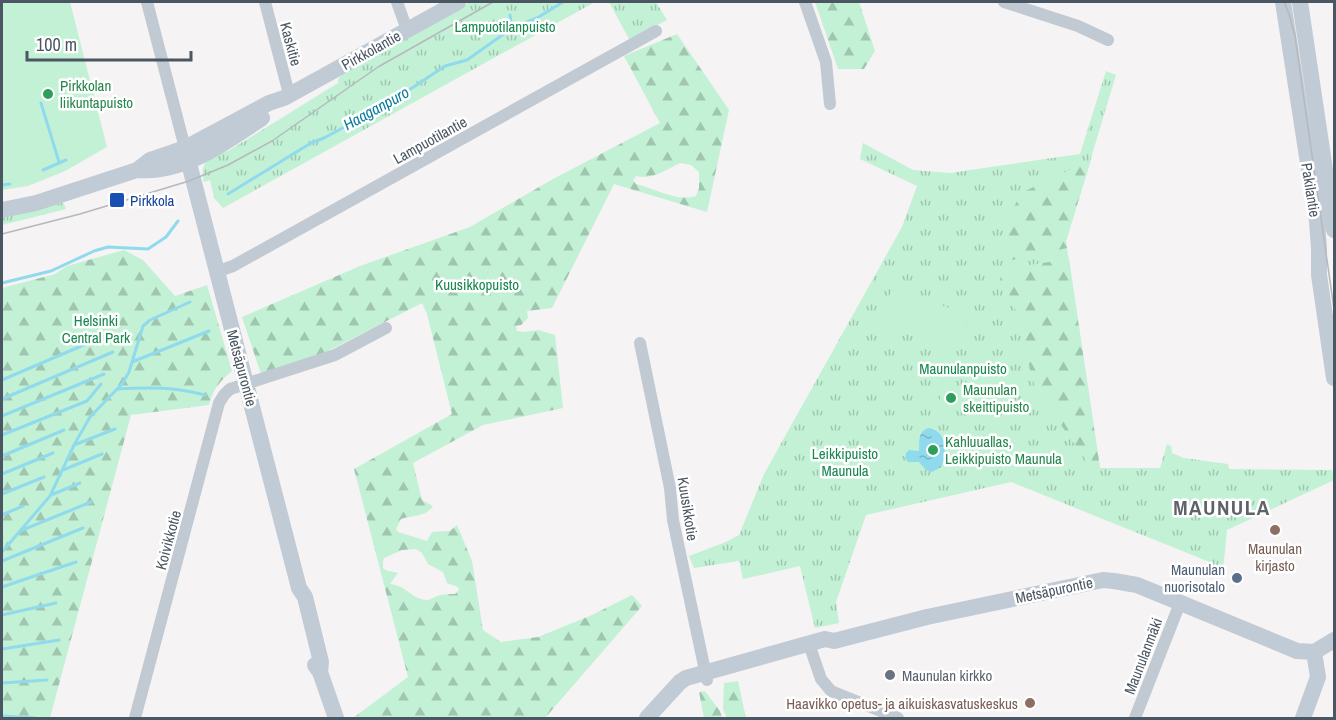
<svg xmlns="http://www.w3.org/2000/svg" width="1336" height="720" viewBox="0 0 1336 720" font-family="'Archivo Narrow',sans-serif">
  <defs>
    <pattern id="grass-tufts" width="24" height="20" patternUnits="userSpaceOnUse" patternTransform="scale(1.5)"><rect width="24" height="20" fill="#c3f1d5"/><path d="M3 7l-1-3M5 7V3M7 7l1-3M15 17l-1-3M17 17v-4M19 17l1-3" fill="none" stroke="#a0c6b0"/></pattern>
    <pattern id="forest-firs" width="22" height="20" patternUnits="userSpaceOnUse" patternTransform="scale(1.5)"><rect width="22" height="20" fill="#c3f1d5"/><path d="M5 1l3.5 6h-7zM16 11l3.5 6h-7z" fill="#a0c6b0"/></pattern>
    <pattern id="water-ripples" width="26" height="14" patternUnits="userSpaceOnUse" patternTransform="scale(1.5)"><rect width="26" height="14" fill="#90daee"/><path d="M2 4q2-2 4 0t4 0M15 11q2-2 4 0t4 0" fill="none" stroke="#78b4c4"/></pattern>
  </defs>
  <rect width="100%" height="100%" fill="#f5f3f3"/>
  <path fill="url(#grass-tufts)" d="M470 2H595L223 208 214 198 210 180 204 182C199 161 210 155 228 151L338 83V80L344 71Z
    M609 2H656L667 20 629 39Z
    M1106 71 1116 75 1066 241 1100 468H1160L1167 444 1171 446 1172 453 1184 458 1228 464 1229 469 1332 470 1334 480 1227 530 1223 571 1210 569 1212 563 1011 482 866 515 836 602 839 623 815 628 800 566 743 579 739 561 694 568 689 556 726 542 739 535 764 474 902 227 917 186 860 159 863 143 913 170 950 173 1080 154Z
    M62 200 66 209 2 225V216Z"/>
  <path fill="url(#forest-firs)" fill-rule="evenodd" d="M815 2H859L875 51 864 69H838Z
    M677 34 729 110 707 212 614 184 552 308 527 311 528 318 521 325 516 326 517 331 525 332 538 330 555 335 563 408 483 425 413 463 422 500 433 506C426 517 413 515 401 519L396 529 398 532 427 541 432 532 450 531 457 525 472 561 483 630 501 642 538 637 592 615 632 595 642 606 545 718H353L408 677 354 469 452 414 427 314 422 303 326 352 261 374 242 317 360 266 470 227 553 179 660 123 624 56ZM680 163 691 165 699 172V188L696 196C676 202 656 189 636 184L633 180 636 176C653 180 665 170 680 163ZM416 549 422 553 428 564 443 572 447 583 458 587 459 590 455 594C451 594 445 594 440 595 433 597 430 602 421 599 410 596 406 586 390 584L398 573C388 570 379 573 384 558L402 550Z
    M1091 160 1066 241 1067 248 1003 262C1003 236 1007 210 1025 191Z
    M124 250 143 260 175 296 207 285 232 371C220 381 213 389 209 405L131 415 50 718H2V288L55 274 67 266Z
    M1069 259 1100 468 1093 470 1039 394 1032 379 1019 318 1009 294 1000 280 1003 269Z
    M738 681 746 718H727L723 709 724 683Z
    M705 691 720 711 722 718H704L699 692Z"/>
  <path fill="#c3f1d5" d="M2 2H70L107 147 65 171 28 186 2 190Z
    M892 288 969 315 956 352 879 324Z
    M1001 370 1020 389 984 424 965 404Z
    M954 386 962 391 958 405 953 413 941 411C936 402 943 387 954 386Z"/>
  <path fill="url(#water-ripples)" d="M928 428C947 430 948 453 941 467L932 472 926 470 919 462H908L905 458 906 453 909 450 919 451C920 441 917 433 928 428Z"/>
  <g fill="none" stroke-linecap="round" stroke-linejoin="round">
    <path stroke="#90daee" stroke-width="3" d="M509 30 537 18 563 2
      M41 103 59 162
      M43 170 66 160
      M2 185 10 184
      M228 194 311 143 324 138 391 102 445 66 467 60 508 31 511 23 510 15
      M2 283 51 271 94 251 108 247 148 249 166 237 178 221
      M132 362 209 331
      M2 380 107 335
      M118 389C150 387 174 387 205 395
      M2 399 113 352
      M2 416 104 374
      M2 435 87 401 101 384
      M74 445 115 429
      M2 456 64 430
      M63 470 102 454
      M2 474 53 453
      M2 494 44 477
      M51 495 80 483
      M2 515 23 506
      M20 531 91 502
      M2 552 50 496 74 445 90 417 122 384 129 372 143 326 150 320 190 302
      M2 561 83 528
      M2 587 76 562
      M2 615 56 603
      M2 649 59 640
      M2 683 47 680
      M2 716 35 718"/>
    <path stroke="#c1cad2" stroke-width="12" d="M147 2 185 148
      M265 2 289 94
      M397 2 407 30
      M805 2 826 62 830 104
      M1004 2 1078 26 1108 40
      M216 272 233 266 656 31
      M640 343 670 488 673 520 707 680
      M809 644 821 679 831 691 898 718
      M135 718 219 403 224 395 230 389 335 355 386 328
      M1135 718 1180 603"/>
    <path stroke="#c1cbd6" stroke-width="16" d="M1283 2 1317 221 1319 249V275L1334 378
      M1300 2 1334 230
      M185 148 299 588 305 597 321 662 320 672
      M137 170 150 160 185 148 269 103 284 98 458 2
      M2 210 36 203 137 170C183 174 225 143 262 118
      M315 665 320 672 336 718
      M647 718 680 682 686 678 825 639 834 641 927 617 1103 580 1114 581 1137 585 1297 651 1314 652 1334 640
      M1303 718 1318 677 1314 652"/>
    <path stroke="#b5b8bd" stroke-width="1.5" d="M1284 2 1289 14 1295 36 1334 309
      M2 234 80 214 189 181 228 165 272 141 378 67 493 2"/>
  </g>
  <g fill="#2e9e5b" stroke="#fff" stroke-width="2">
    <circle cx="48" cy="94" r="6"/>
    <circle cx="951" cy="398" r="6"/>
    <circle cx="933" cy="450" r="6"/>
  </g>
  <rect fill="#1a4fb4" stroke="#fff" stroke-width="2" x="109" y="192" width="16" height="16" rx="3"/>
  <g fill="#8d6e63" stroke="#fff" stroke-width="2">
    <circle cx="1275" cy="530" r="6"/>
    <circle cx="1030" cy="703" r="6"/>
  </g>
  <circle fill="#5c6f8a" stroke="#fff" stroke-width="2" cx="1237" cy="578" r="6"/>
  <circle fill="#6b7280" stroke="#fff" stroke-width="2" cx="890" cy="675" r="6"/>
  <g text-anchor="middle" dominant-baseline="central" stroke-width="5" stroke-linejoin="round" paint-order="stroke">
    <g font-size="15" fill="#17864f" stroke="#fff">
      <text x="505" y="26">Lampuotilanpuisto</text>
      <text x="477" y="284">Kuusikkopuisto</text>
      <text x="96" y="320">Helsinki<tspan x="96" dy="17">Central Park</tspan></text>
      <text x="963" y="368">Maunulanpuisto</text>
      <text x="845" y="453">Leikkipuisto<tspan x="845" dy="17">Maunula</tspan></text>
    </g>
    <g font-size="15" fill="#4a5661" stroke="#fff">
      <text transform="translate(291 44) rotate(75)">Kaskitie</text>
      <text transform="translate(371 50) rotate(-29)">Pirkkolantie</text>
      <text transform="translate(430 140) rotate(-29)">Lampuotilantie</text>
      <text transform="translate(1311 190) rotate(81)">Pakilantie</text>
      <text transform="translate(242 368) rotate(75)">Metsäpurontie</text>
      <text transform="translate(688 509) rotate(81)">Kuusikkotie</text>
      <text transform="translate(168 540) rotate(-75)">Koivikkotie</text>
      <text transform="translate(1054 590) rotate(-12)">Metsäpurontie</text>
      <text transform="translate(1143 656) rotate(-69)">Maunulanmäki</text>
    </g>
    <g font-size="15" fill="#27864d" stroke="#fff" text-anchor="start">
      <text x="60" y="85">Pirkkolan<tspan x="60" dy="17">liikuntapuisto</tspan></text>
      <text x="963" y="389">Maunulan<tspan x="963" dy="17">skeittipuisto</tspan></text>
      <text x="945" y="441">Kahluuallas,<tspan x="945" dy="17">Leikkipuisto Maunula</tspan></text>
    </g>
    <g font-size="15" fill="#164399" stroke="#fff" text-anchor="start">
      <text x="130" y="200">Pirkkola</text>
    </g>
    <g font-size="15" fill="#785e54" stroke="#fff">
      <text x="1275" y="548">Maunulan<tspan x="1275" dy="17">kirjasto</tspan></text>
      <text x="1018" y="703" text-anchor="end">Haavikko opetus- ja aikuiskasvatuskeskus</text>
    </g>
    <g font-size="15" fill="#4e5e75" stroke="#fff" text-anchor="end">
      <text x="1225" y="569">Maunulan<tspan x="1225" dy="17">nuorisotalo</tspan></text>
    </g>
    <g font-size="15" fill="#5b616d" stroke="#fff" text-anchor="start">
      <text x="902" y="675">Maunulan kirkko</text>
    </g>
    <g font-size="16" font-style="italic" fill="#0c7c9b" stroke="#fff">
      <text transform="translate(376 108) rotate(-29)">Haaganpuro</text>
    </g>
    <g font-size="21" font-weight="bold" letter-spacing="1.5" fill="#5f6368" stroke="#fff">
      <text x="1222" y="507">MAUNULA</text>
    </g>
  </g>
  <rect width="1336" height="720" fill="none" stroke="#4a5661" stroke-width="6"/>
  <path d="M27 51v9h164v-9" fill="none" stroke="#4a5661" stroke-width="3"/>
  <text x="36" y="51" font-size="18" fill="#4a5661" stroke="#ffffff" stroke-width="4.5" paint-order="stroke">100 m</text>
</svg>
